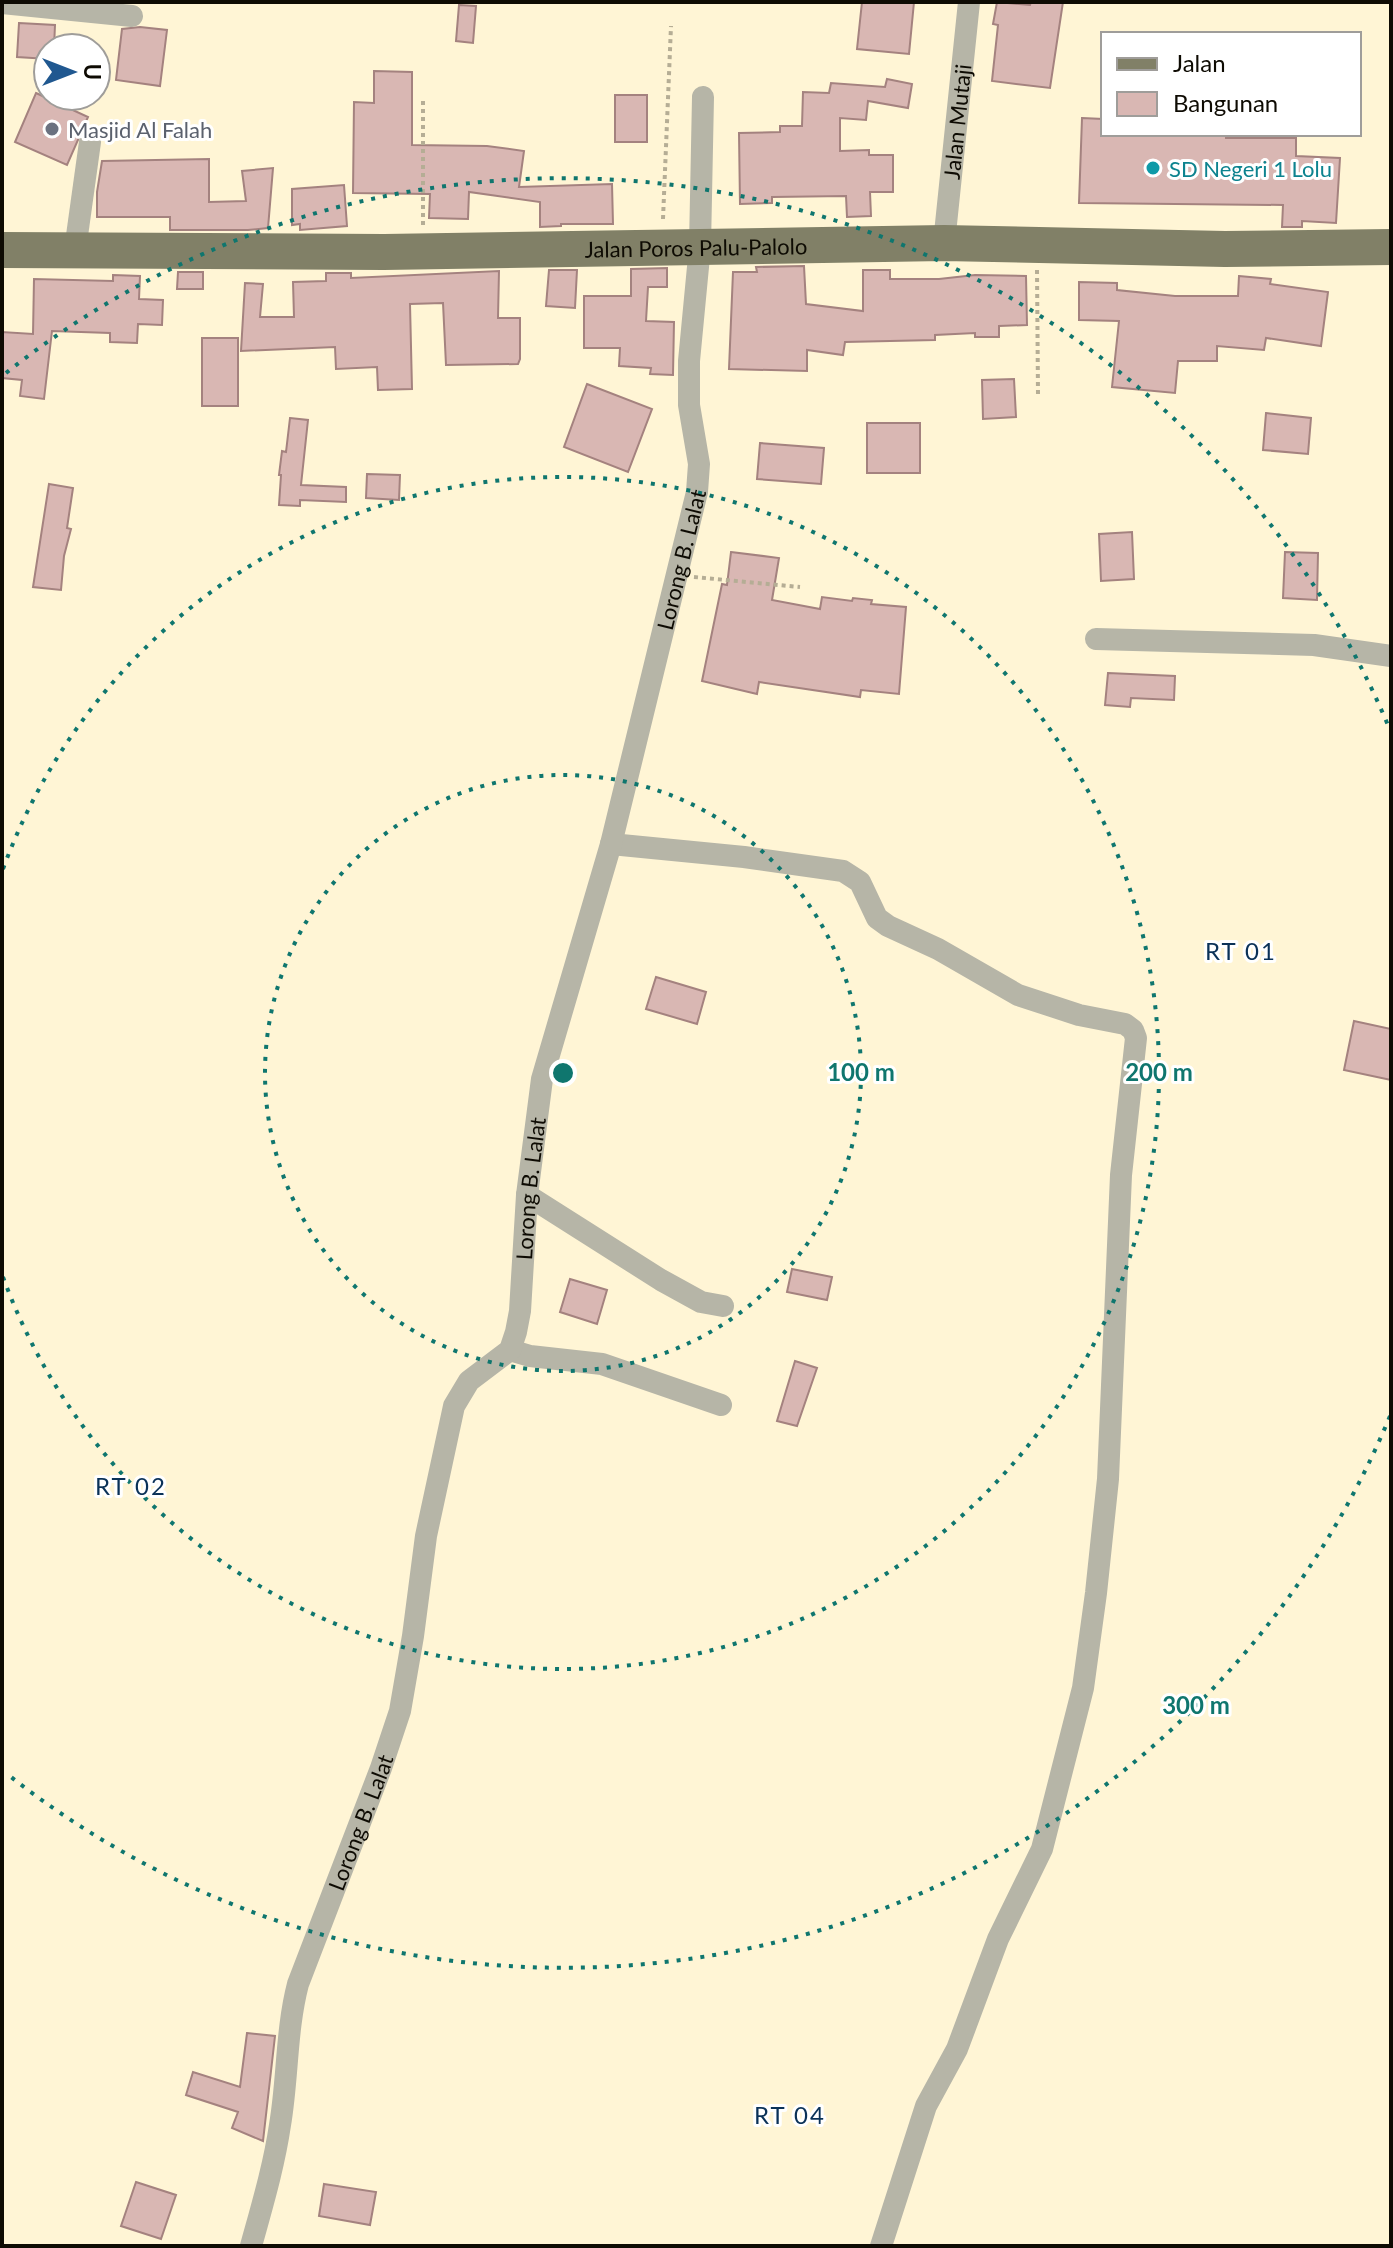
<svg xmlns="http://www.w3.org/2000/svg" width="1393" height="2248" viewBox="0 0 1393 2248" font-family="Lato,sans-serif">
  <rect width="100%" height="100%" fill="#fff5d5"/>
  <path fill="#d9b7b3" stroke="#a4827f" stroke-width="2" d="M862 2H914L909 54 857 49Z
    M997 2 1030 5 1031 2H1063L1050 88 992 81 998 25 993 24Z
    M459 5 476 6 473 43 456 41Z
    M19 23 55 25 54 48H48V59L17 57Z
    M140 27 167 30 160 86 116 80 122 29Z
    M374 71 412 72V145L487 146 524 151 519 187 612 184 613 224H561V226L540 227V202L469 192 468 219 429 218 430 194 353 193 354 102 374 103Z
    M887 79 912 84 908 108 868 101 866 120 840 118V151L869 150V155H893V192H870L871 216 847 217 846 196 772 197V203L740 204 739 133 780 132V126H802L803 92 829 93 831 83 885 87Z
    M36 93 88 117 67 165 15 142Z
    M615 95H647V142H615Z
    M1082 118 1103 119V134H1226V138H1296V156L1340 158 1336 223 1302 221V227H1282L1283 205 1079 203Z
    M209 159V202L246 201 242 171 273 168 268 228 248 230H170V217H97V192L102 161Z
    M344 185 347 226 300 230V224L292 225V189Z
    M804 266 806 304 863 311V270H890V279H939L975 275 1026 276 1027 325 999 326V337H975V333L935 335V340L845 342 843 355 807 350V371L729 369 733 272H757L756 267Z
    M667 268V287H648L646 321 674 322 673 375 650 374 651 368 619 366 620 348H584V296H631V269Z
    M549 270H577L575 308 546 306Z
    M499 271 498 318H520V359L518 364 446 365 443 303 410 304 412 389 378 390 377 367 336 369 335 347 241 351 245 283 263 284 260 317H294L293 282 326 281V273H351V278Z
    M178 272H203V289H177Z
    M113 275 140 276 139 299 163 300 162 325 138 324 137 343 110 342V333L52 331 44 399 20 396 22 380 2 378V332L33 334 34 279 113 281Z
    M1239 276 1271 279 1270 284 1328 292 1321 346 1266 338 1264 350 1217 346V361H1178L1175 393 1112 387 1119 321 1079 320V282L1117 283V290L1175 296H1238Z
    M202 338H238V406H202Z
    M1014 379 1016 417 983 419 982 380Z
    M587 384 652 409 628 472 564 447Z
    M1266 413 1311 418 1308 454 1263 450Z
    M290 418 308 420 301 485 346 487V502L300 500V506L279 505 281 475H279L282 451 286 452Z
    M867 423H920V473H867Z
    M760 443 824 448 821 484 757 479Z
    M367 474 400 475 399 500 366 498Z
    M49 484 73 488 67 528 71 529 64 556 61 590 33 587Z
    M1132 532 1134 579 1101 581 1099 534Z
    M731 552 779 558 772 600 820 609 822 597 852 601 853 598 872 600 871 604 906 607 899 694 861 690 860 697 759 682 757 694 702 681 722 584 727 585Z
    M1285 552 1318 553 1317 600 1283 598Z
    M1108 673 1175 676 1174 700 1131 698 1130 707 1105 705Z
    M656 977 706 992 697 1024 646 1009Z
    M1354 1021 1391 1029V1080L1344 1070Z
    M792 1269 832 1277 827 1300 787 1292Z
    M570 1279 607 1290 597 1324 560 1312Z
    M795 1361 817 1368 797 1426 777 1421Z
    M247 2033 275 2036 263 2141 232 2128 238 2112 186 2095 193 2072 240 2087Z
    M136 2182 176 2195 161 2239 121 2226Z
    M324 2184 376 2192 370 2225 319 2216Z"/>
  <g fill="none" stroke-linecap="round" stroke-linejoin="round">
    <path stroke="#b5ad95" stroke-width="4" stroke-dasharray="4 4" stroke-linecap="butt" d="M423 101V225
      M663 219 671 26
      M1037 270 1038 395
      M694 577 800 587"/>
    <g stroke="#b6b5a7" stroke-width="22">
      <path d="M2 3 132 16"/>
      <path id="s1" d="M944 243 969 2"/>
      <path d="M75 250 90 142"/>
      <path d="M1096 639 1314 645 1391 656"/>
      <path d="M611 844 744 857 843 871 860 882 877 918 888 926 938 949 1018 995 1079 1015 1125 1024 1133 1030 1136 1038 1121 1175 1108 1479 1096 1593 1083 1688 1042 1849 998 1939 957 2049 926 2106 881 2246"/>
      <path d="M527 1195 661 1280 701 1302 723 1306"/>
      <path d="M510 1350 530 1356 602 1364 721 1405"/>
      <path id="s2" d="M251 2246C262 2206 274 2166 280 2125 288 2078 286 2030 298 1984L381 1768 400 1711 413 1636 426 1536 454 1406 469 1381 510 1350 516 1332 520 1311 527 1195 542 1079 611 844 697 492 699 464 689 405V361L700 246 703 97"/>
    </g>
    <path stroke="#818067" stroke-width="36" id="s3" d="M2 250 384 252 944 243 1225 249 1391 247"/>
  </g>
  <g fill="none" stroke="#0f766e" stroke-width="4" stroke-dasharray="4 8">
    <circle cx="563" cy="1073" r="298"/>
    <path d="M3 869A596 596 0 1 1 3 1277"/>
    <path d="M1390 1416A895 895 0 0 1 6 1773M6 373A895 895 0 0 1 1390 730"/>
  </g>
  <circle fill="#6b7280" stroke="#fff" stroke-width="3" cx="52" cy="129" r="8"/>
  <circle fill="#0f9aa8" stroke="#fff" stroke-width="3" cx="1153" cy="168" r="8"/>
  <g text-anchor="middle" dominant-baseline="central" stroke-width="6" stroke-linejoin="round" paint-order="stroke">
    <g font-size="22" fill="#0e0b03" stroke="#fff">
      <text stroke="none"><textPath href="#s1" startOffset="122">Jalan Mutaji</textPath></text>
      <text stroke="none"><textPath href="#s3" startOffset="694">Jalan Poros Palu-Palolo</textPath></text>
      <text stroke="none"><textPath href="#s2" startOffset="1760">Lorong B. Lalat</textPath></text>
      <text stroke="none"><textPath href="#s2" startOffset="1112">Lorong B. Lalat</textPath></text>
      <text stroke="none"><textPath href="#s2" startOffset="440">Lorong B. Lalat</textPath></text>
    </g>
    <g font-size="22" fill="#5b616d" stroke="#fff" text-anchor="start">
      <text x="68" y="129">Masjid Al Falah</text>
    </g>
    <g font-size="22" fill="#0d838f" stroke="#fff" text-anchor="start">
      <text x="1169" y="168">SD Negeri 1 Lolu</text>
    </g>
    <g font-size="24" letter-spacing="2" fill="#0a3157" stroke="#fff">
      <text x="1241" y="950">RT 01</text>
      <text x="131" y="1485">RT 02</text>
      <text x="790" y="2114">RT 04</text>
    </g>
  </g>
  <circle cx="563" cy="1073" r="12" fill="#0f766e" stroke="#fff" stroke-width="4"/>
  <g font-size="24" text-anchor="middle" font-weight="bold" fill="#0f766e" stroke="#fff" stroke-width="6" stroke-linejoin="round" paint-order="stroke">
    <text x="861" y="1081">100 m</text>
    <text x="1159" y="1081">200 m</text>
    <text x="1196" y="1714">300 m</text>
  </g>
  <rect width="1393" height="2248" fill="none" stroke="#0e0b03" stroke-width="8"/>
  <rect x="1101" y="32" width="260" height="104" fill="#ffffff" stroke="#9f9d9a" stroke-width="2"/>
  <rect x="1117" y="58" width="40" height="12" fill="#818067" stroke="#9f9d9a" stroke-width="2"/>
  <text x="1173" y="72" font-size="24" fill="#0e0b03">Jalan</text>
  <rect x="1117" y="92" width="40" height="24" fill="#d9b7b3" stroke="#9f9d9a" stroke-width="2"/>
  <text x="1173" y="112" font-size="24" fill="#0e0b03">Bangunan</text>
  <g transform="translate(72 72) rotate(90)"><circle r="38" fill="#ffffff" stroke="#9f9d9a" stroke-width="2"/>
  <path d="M0-6L14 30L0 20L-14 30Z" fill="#205890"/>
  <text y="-12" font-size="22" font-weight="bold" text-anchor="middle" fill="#0e0b03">U</text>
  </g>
</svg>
